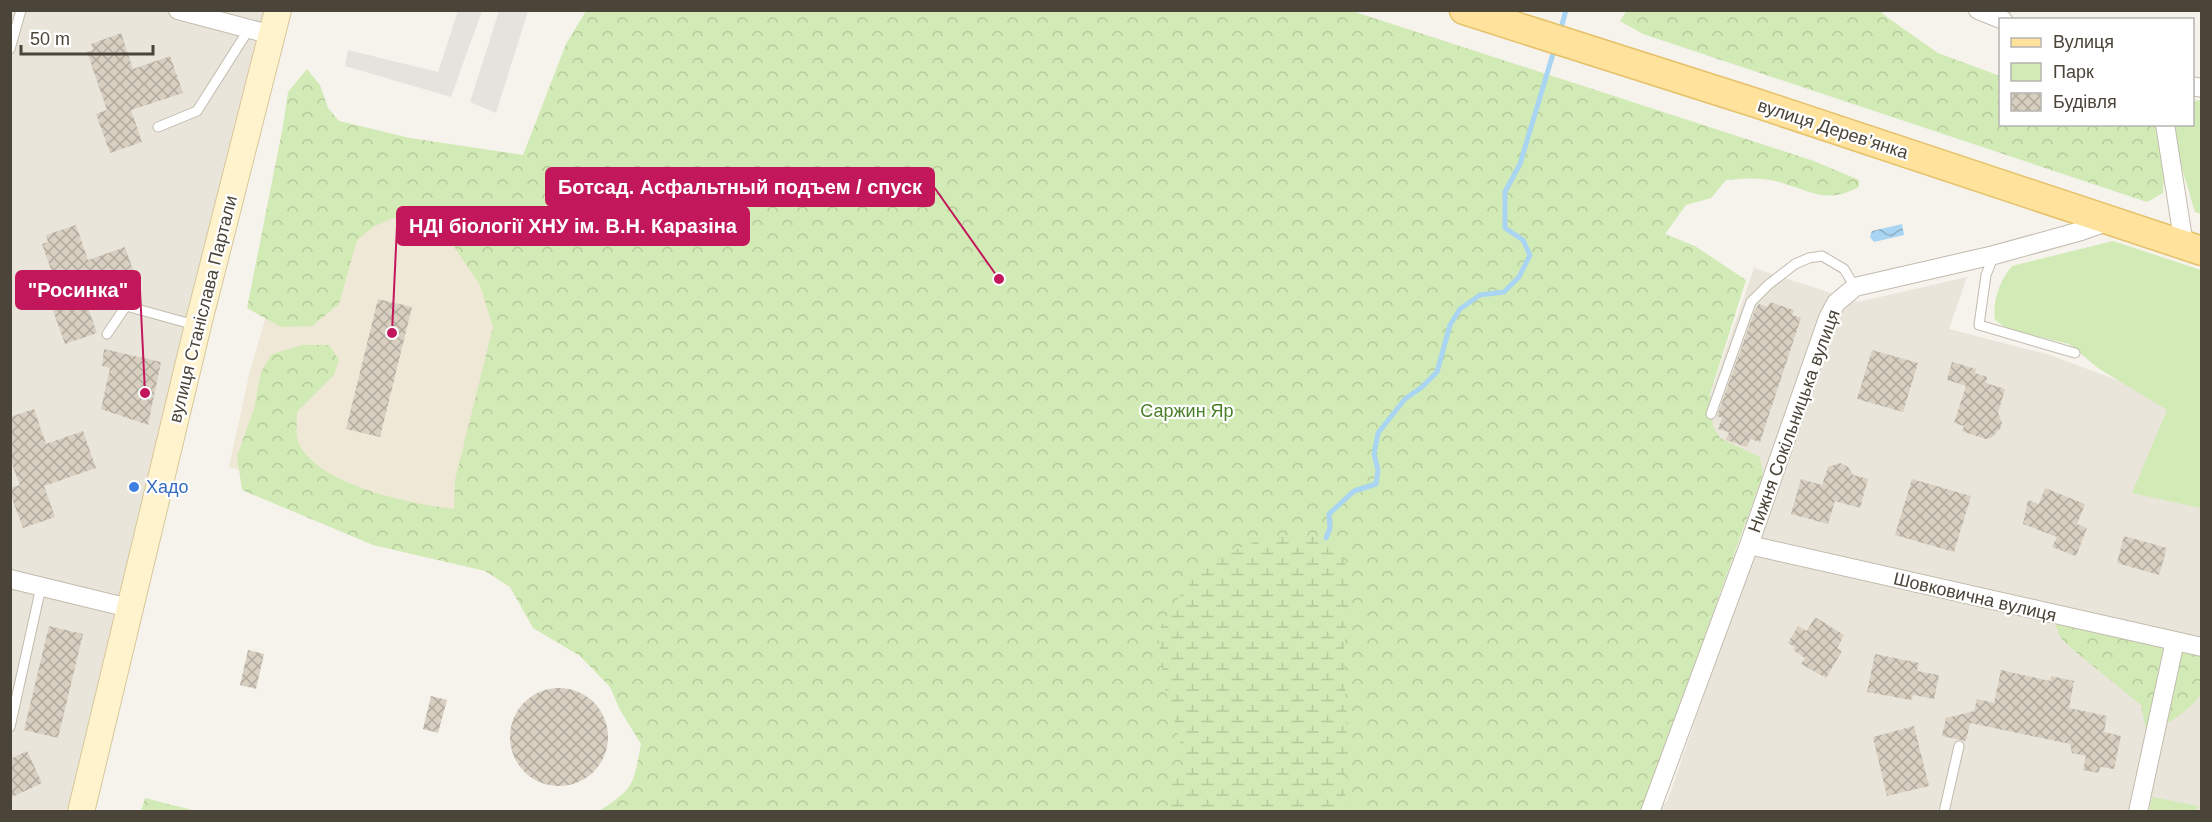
<svg xmlns="http://www.w3.org/2000/svg" width="2212" height="822" viewBox="0 0 2212 822" font-family="Arial,sans-serif">
  <defs>
    <pattern id="forest-crowns" width="20" height="18" patternUnits="userSpaceOnUse" patternTransform="scale(1.5)"><rect width="20" height="18" fill="#d2eab5"/><path d="M2 6a3 3 0 1 1 6 0M12 15a3 3 0 1 1 6 0" fill="none" stroke="#b6ca9c"/></pattern>
    <pattern id="wetland-marsh" width="20" height="14" patternUnits="userSpaceOnUse" patternTransform="scale(1.5)"><rect width="20" height="14" fill="#d2eab5"/><path d="M1 5h8M5 5V1M11 12h8M15 12V8" fill="none" stroke="#b6ca9c"/></pattern>
    <pattern id="water-waves" width="16" height="10" patternUnits="userSpaceOnUse" patternTransform="scale(1.5)"><rect width="16" height="10" fill="#a9d4f2"/><path d="M0 5q4-4 8 0t8 0" fill="none" stroke="#8caec5"/></pattern>
    <pattern id="building-cross-hatch" width="8" height="8" patternUnits="userSpaceOnUse" patternTransform="scale(1.5)"><rect width="8" height="8" fill="#d8cfc1"/><path d="M0 0l8 8M0 8l8-8" fill="none" stroke="#b1aa9e"/></pattern>
  </defs>
  <rect width="100%" height="100%" fill="#f6f3ec"/>
  <path fill="#eae5da" d="M10 11H270L75 811H11Z
    M1754 268 1858 302 1967 277 1949 329 2050 355 2171 400 2201 504V811L1659 812 1668 799 1762 528 1672 505Z"/>
  <path fill="#e6e2dd" d="M458 11H482L451 97 345 66 348 50 438 72Z
    M499 11H528L496 113 470 102Z"/>
  <path fill="#efe8d6" d="M311 160 536 180 474 538 229 467 249 375Z"/>
  <path fill="#d2eab5" d="M2201 100V214L2195 212 2171 132 2172 125 2192 124 2193 101Z
    M2113 241 2201 270V508L2132 493 2167 410 2098 368 2069 344 2008 329 1995 320C1992 301 2000 280 2012 266Z
    M2152 797 2198 806 2196 811H2149Z"/>
  <path fill="url(#forest-crowns)" d="M1627 10 1881 11 1884 15 1938 53 2000 76V124L2155 125 2164 177 2163 193 2147 202 1643 34 1620 21Z
    M586 11H1352L1814 161 1859 180V187C1827 204 1813 192 1782 183 1763 177 1746 178 1726 180L1711 198 1686 205 1665 234 1695 246 1746 280 1710 394 1713 427 1720 438 1760 457 1763 474 1642 811H599C635 788 633 785 641 744L620 710 610 687 580 656 533 628 510 587 485 571 373 545 242 490 237 456 254 409 261 372 272 354 303 345H329L339 360 334 375 297 412C297 422 295 436 299 444 320 486 412 504 454 509L455 480 493 327 480 285 436 220 423 212 403 214 375 226 357 240 339 304 312 326 281 327 247 308 283 126 288 92 307 69 320 85 328 108 339 121 410 138 523 155 566 44Z
    M2054 621 2201 654C2201 664 2205 682 2201 692 2195 710 2163 724 2147 736L2141 705 2071 648 2060 637Z
    M145 798 196 811H141Z"/>
  <path fill="url(#wetland-marsh)" d="M1294 534 1326 538 1345 561 1350 592 1344 648 1348 764 1342 779 1349 811H1167L1172 783 1187 767 1164 684 1158 632 1173 605 1194 578 1226 554 1259 540Z"/>
  <path fill="url(#water-waves)" d="M1902 224 1904 235 1874 242 1870 237 1872 231Z"/>
  <g fill="none" stroke-linecap="round" stroke-linejoin="round">
    <path stroke="#a9d4f2" stroke-width="5" d="M1560 32 1566 10
      M1326 538 1330 528 1329 514 1354 491 1376 484 1378 470 1374 454 1378 433 1405 399 1422 387 1437 372 1450 325 1460 309 1480 295 1504 292 1519 277 1530 255 1523 240 1505 228V192L1520 164 1555 47"/>
  </g>
  <path fill="url(#building-cross-hatch)" d="M121 33 133 69 170 56 183 93 131 110 142 142 110 153 96 114 107 110 87 52 93 50 91 44Z
    M76 225 88 260 125 247 138 284 86 302 97 333 65 344 51 305 62 301 42 244 48 242 46 235Z
    M378 299 412 307 380 437 346 429Z
    M1770 302 1794 310 1792 315 1801 318 1760 442 1750 439 1747 447 1726 440 1729 432 1718 429 1722 418 1717 416 1755 310 1759 304 1768 307Z
    M104 349 161 362 148 425 101 409 110 368 102 366Z
    M1872 350 1918 363 1903 412 1857 399Z
    M1952 362 1976 369 1975 373 1987 377 1986 383 2005 389 1998 413 2002 423 2000 429 1991 438 1985 439 1962 431 1964 426 1954 423 1966 386 1947 380Z
    M34 409 46 444 83 431 96 468 44 486 55 517 23 528 10 493V488L20 485 10 459V417Z
    M1840 463 1848 467 1853 475 1868 479 1860 508 1835 501 1828 524 1791 514 1801 479 1822 485 1828 467Z
    M1912 479 1971 496 1954 552 1895 535Z
    M2045 488 2085 504 2077 524 2087 528 2076 556 2052 547 2057 537 2023 524 2028 500 2039 504Z
    M2124 536 2167 548 2159 575 2117 563Z
    M1815 617 1844 635 1837 648 1842 651 1826 678 1801 664 1805 658 1793 650 1795 647 1788 643 1798 626 1807 631Z
    M49 626 83 634 58 738 24 730Z
    M248 650 264 654 256 689 240 685Z
    M1875 654 1919 663 1917 671 1939 675 1934 699 1913 695 1911 700 1867 692Z
    M2001 670 2050 681 2051 676 2074 681 2069 708 2107 716 2104 732 2121 736 2114 769 2100 767 2099 773 2083 770 2086 756 2072 753 2070 744 1970 723 1966 741 1942 736 1946 718 1974 711 1977 699 1994 703Z
    M510 737a49 49 0 1 1 98 0a49 49 0 1 1-98 0Z
    M431 696 447 700 438 733 423 729Z
    M1914 726 1929 786 1887 796 1873 737Z
    M27 751 42 783 10 798V759Z"/>
  <g fill="none" stroke-linecap="round" stroke-linejoin="round">
    <defs>
      <path id="lane" d="M10 49 21 10
        M158 127 197 111 249 29
        M1994 255 1986 275 1979 325 2075 353
        M107 334 126 306 195 325
        M1711 414 1751 302 1768 285 1795 264 1809 258 1822 256 1844 269 1855 287
        M10 727 41 587
        M1944 812 1959 746"/>
      <path id="street" d="M178 10 272 35
        M1978 10 2003 20
        M2192 86 2202 88
        M2165 124 2184 245
        M1749 545 2202 647
        M10 579 129 608
        M1650 812 1749 545 1828 318 1836 303 1855 287 1994 255 2081 231 2112 220
        M2138 812 2175 641"/>
      <path id="secondary" d="M81 812 198 325 278 10"/>
      <path id="primary" d="M1464 10 1759 104 2202 251"/>
    </defs>
    <use href="#lane" stroke="#c2bbae" stroke-width="11"/>
    <use href="#street" stroke="#c2bbae" stroke-width="20"/>
    <use href="#secondary" stroke="#d6c79b" stroke-width="28"/>
    <use href="#primary" stroke="#e6c16a" stroke-width="31"/>
    <use href="#lane" stroke="#fff" stroke-width="9"/>
    <use href="#street" stroke="#fff" stroke-width="18"/>
    <use href="#secondary" stroke="#fff3cd" stroke-width="26"/>
    <use href="#primary" stroke="#ffe39c" stroke-width="28"/>
  </g>
  <circle fill="#3f7fe0" stroke="#fff" stroke-width="2" cx="134" cy="487" r="6"/>
  <g text-anchor="middle" dominant-baseline="central" stroke-width="4.5" stroke-linejoin="round" paint-order="stroke">
    <g font-size="18" fill="#4b4439" stroke="#fff">
      <text transform="translate(1833 129) rotate(18)">вулиця Дерев’янка</text>
      <text transform="translate(203 309) rotate(-76)">вулиця Станіслава Партали</text>
      <text transform="translate(1794 421) rotate(-70)">Нижня Сокільницька вулиця</text>
      <text transform="translate(1975 597) rotate(13)">Шовковична вулиця</text>
    </g>
    <g font-size="18" fill="#4a7f2a" stroke="#fff">
      <text x="1187" y="411">Саржин Яр</text>
    </g>
    <g font-size="18" fill="#366cbe" stroke="#fff" text-anchor="start">
      <text x="146" y="487">Хадо</text>
    </g>
  </g>
  <path fill="none" stroke="#c2185b" stroke-width="2" d="M999 279L934 187M392 333L397 226M145 393L140 290"/>
  <g fill="#c2185b" stroke="#fff" stroke-width="2">
    <circle cx="999" cy="279" r="6"/>
    <circle cx="392" cy="333" r="6"/>
    <circle cx="145" cy="393" r="6"/>
  </g>
  <g fill="#c2185b" stroke="#c2185b" stroke-width="2">
    <rect x="546" y="168" width="388" height="38" rx="6"/>
    <rect x="397" y="207" width="352" height="38" rx="6"/>
    <rect x="16" y="271" width="124" height="38" rx="6"/>
  </g>
  <g font-size="20" text-anchor="middle" font-weight="bold" fill="#fff">
    <text x="740" y="194">Ботсад. Асфальтный подъем / спуск</text>
    <text x="573" y="233">НДІ біології ХНУ ім. В.Н. Каразіна</text>
    <text x="78" y="297">"Росинка"</text>
  </g>
  <rect width="2212" height="822" fill="none" stroke="#4b4439" stroke-width="24"/>
  <rect x="1999" y="18" width="195" height="108" fill="#ffffff" stroke="#b7b4b0" stroke-width="1.5"/>
  <rect x="2011" y="38" width="30" height="9" fill="#ffe39c" stroke="#b7b4b0" stroke-width="1.5"/>
  <text x="2053" y="48" font-size="18" fill="#4b4439">Вулиця</text>
  <rect x="2011" y="63" width="30" height="18" fill="#d2eab5" stroke="#b7b4b0" stroke-width="1.5"/>
  <text x="2053" y="78" font-size="18" fill="#4b4439">Парк</text>
  <rect x="2011" y="93" width="30" height="18" fill="url(#building-cross-hatch)" stroke="#b7b4b0" stroke-width="1.5"/>
  <text x="2053" y="108" font-size="18" fill="#4b4439">Будівля</text>
  <path d="M21 45v9h132v-9" fill="none" stroke="#4b4439" stroke-width="3"/>
  <text x="30" y="45" font-size="18" fill="#4b4439" stroke="#ffffff" stroke-width="4.5" paint-order="stroke">50 m</text>
</svg>
